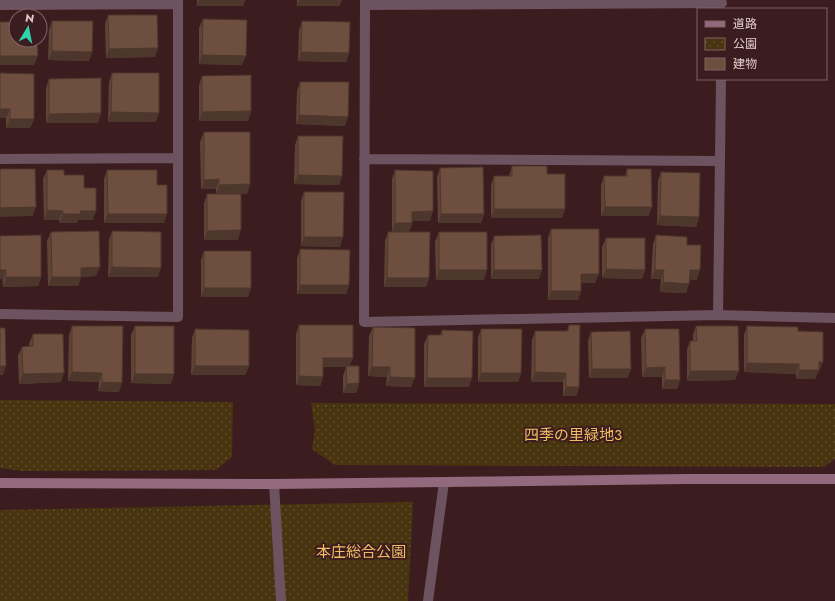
<svg xmlns="http://www.w3.org/2000/svg" width="835" height="601" viewBox="0 0 835 601" font-family="Jost,'Noto Sans JP',sans-serif">
  <defs>
    <pattern id="park-dots" width="8" height="8" patternUnits="userSpaceOnUse"><rect width="8" height="8" fill="#48340e"/><path d="M2 2h.1M6 6h.1" fill="none" stroke="#625030" stroke-width="1.8" stroke-linecap="round"/></pattern>
  </defs>
  <rect width="100%" height="100%" fill="#3c1d1f"/>
  <path fill="url(#park-dots)" d="M0 400 233 402 232 457 216 470 23 471 0 468Z
    M311 403 835 404V459L824 467 335 465 312 449 315 429Z
    M413 502 408 601H0V510Z"/>
  <g fill="none" stroke-linecap="round" stroke-linejoin="round">
    <path stroke="#6d525f" stroke-width="10" d="M365 0 364 322 718 315 835 318
      M0 5 178 4
      M365 5 722 3
      M0 159 178 158
      M364 159 720 161
      M0 314 178 317V0
      M718 315 721 79
      M274 484 281 601
      M428 601 444 482"/>
    <path stroke="#93697e" stroke-width="10" d="M0 483 274 484 685 479H835"/>
  </g>
  <path fill="#5f4436" d="M197 0H245L243 6H197Z
    M297 0H342L339 6H297Z
    M108 15 155 57 106 58 105 24Z
    M12 16 34 65H0V22H10Z
    M203 19 242 65 199 64V28Z
    M52 21 92 52 89 61 48 60 49 30Z
    M302 21 349 53 346 62 298 61 299 30Z
    M0 73 34 119 30 128H6V118Z
    M112 73 156 122H108L109 82Z
    M202 76 251 111 248 121H199V85Z
    M49 79 101 113 98 123H46V88Z
    M300 82 345 126 296 124 297 91Z
    M204 132 250 184 247 194H216V189H201L200 142Z
    M298 136 342 176 339 185 294 184 295 145Z
    M512 166 547 174 565 209 562 218H491V185L494 176H509Z
    M440 168 484 214 481 223H438L437 177Z
    M627 169 652 207 648 216H601V185L604 176H625Z
    M47 170 64 175 84 188 93 220H78L77 223H60L59 220H44L43 179Z
    M107 170 157 185 164 223H104V179Z
    M395 170 430 221H412V223L409 232H392V179Z
    M661 172 699 217 696 227 657 225 658 181Z
    M304 192 340 247 301 246V201Z
    M207 194 238 240H204V204Z
    M551 229 595 283H581V291L578 300H548V238Z
    M112 231 158 277H108L109 240Z
    M51 232 96 276 81 277 78 286H48L47 241Z
    M388 232 429 278 426 287H384L385 241Z
    M439 232 484 280H436L435 242Z
    M656 235 687 245 697 280 690 279 686 293 660 292 661 279H651L653 244Z
    M0 236 41 277 38 286 3 287Z
    M494 236 539 279H491V245Z
    M606 238 645 270 642 279 602 278V247Z
    M300 249 349 285 346 294H297V259Z
    M204 251 248 297H201V260Z
    M299 325 353 358 349 366 359 383 356 393H343V376L346 367H323V377L320 386 296 385V334Z
    M569 325 579 387 576 396H563V382H531L532 340 535 331H567Z
    M72 326 119 392 98 391 99 382 68 381 69 335Z
    M135 326 171 384 131 383V335Z
    M696 326 735 380 687 381V350L690 341H693V335Z
    M747 326 798 331 819 372 818 371 815 379H796V374L744 372V335Z
    M373 327 411 387 386 386 387 377 368 376 369 336Z
    M195 329 249 366 245 375H191L192 338Z
    M481 329 521 373 518 382H478V338Z
    M645 329 680 380 677 389H662V377H642L641 338Z
    M442 330 469 387H424V344L428 335H440Z
    M591 332 631 369 627 378H589L588 341Z
    M33 334 61 382 19 384 18 356 22 347 29 346V344Z"/>
  <path fill="#4d372c" d="M199 0H245L243 6H197Z
    M299 0H342L339 6H297Z
    M158 48 155 57 106 58 109 49Z
    M52 51 92 52 89 61 48 60Z
    M301 52 349 53 346 62 298 61Z
    M202 55 246 56 242 65 199 64Z
    M0 56H38L34 65H0Z
    M0 109H10L6 118H0Z
    M251 111 248 121H199L202 112Z
    M111 112 159 113 156 122H108Z
    M101 113 98 123H46L49 114Z
    M299 115 348 117 345 126 296 124Z
    M10 119H34L30 128H6Z
    M298 175 342 176 339 185 294 184Z
    M219 179 216 189H201L204 180Z
    M250 184 247 194H216L219 185Z
    M36 207 33 216 0 217V208Z
    M605 207H652L648 216H601Z
    M494 209H565L562 218H491Z
    M47 210 63 211 59 220H44Z
    M80 211H96L93 220H78L77 223H60L63 214Z
    M433 211 430 221H409L412 212Z
    M108 214H167L164 223H104Z
    M441 214H484L481 223H438Z
    M660 216 699 217 696 227 657 225Z
    M395 223H412L409 232H392Z
    M241 230 238 240H204L207 231Z
    M304 237H343L340 247 301 246Z
    M100 267 96 276 77 277 81 268Z
    M112 267 161 268 158 277H108Z
    M606 269 645 270 642 279 602 278Z
    M0 270H6L3 279H0Z
    M439 270H487L484 280H436Z
    M494 270H542L539 279H491Z
    M655 270H664L661 279H651Z
    M690 270H700L697 280 687 279Z
    M581 274H599L595 283H578Z
    M6 277H41L38 286 3 287Z
    M52 277H81L78 286H48Z
    M387 278H429L426 287H384Z
    M663 282 689 284 686 293 660 292Z
    M300 285H349L346 294H297Z
    M204 288H251L248 297H201Z
    M551 291H581L578 300H548Z
    M323 358H353L349 367H320Z
    M819 362H823L819 372 818 371 815 379H796L799 370Z
    M747 363 799 364 796 374 744 372Z
    M0 366H6L3 375H0Z
    M195 366H249L245 375H191Z
    M372 367H390L387 377 368 376Z
    M665 367 662 377H642L646 368Z
    M592 369H631L627 378H589Z
    M690 371H739L735 380 687 381Z
    M72 372 102 373 99 382 68 381Z
    M535 372 566 373 563 382H531Z
    M64 373 61 382 19 384 23 374Z
    M481 373H521L518 382H478Z
    M135 374H174L171 384 131 383Z
    M299 376 323 377 320 386 296 385Z
    M390 377 415 378 411 387 386 386Z
    M427 378H472L469 387H424Z
    M665 380H680L677 389H662Z
    M102 382 122 383 119 392 98 391Z
    M359 383 356 393H343L347 384Z
    M566 387H579L576 396H563Z"/>
  <path fill="#6e4f3f" stroke="#4d372c" d="M36 15V16H16V40H37L38 56H0V22H12V16Z
    M108 15H157L158 48 109 49Z
    M203 19 247 20 246 56 202 55Z
    M52 21H93L92 52 52 51Z
    M302 21 350 22 349 53 301 52Z
    M0 73 34 74V119H10V109H0Z
    M112 73H159V113L111 112Z
    M251 75V111L202 112V76Z
    M101 78V113L49 114V79Z
    M300 82H349L348 117 299 115Z
    M204 132H250V184L219 185V179L204 180Z
    M298 136H343L342 176 298 175Z
    M512 166H547V174H565V209H494V176H512Z
    M483 167 484 214H441L440 168Z
    M0 169H35L36 207 0 208Z
    M627 169H651L652 207H605L604 176H627Z
    M47 170H64V175H84V188H96V211H80L81 214H63V211L47 210Z
    M107 170H157V185H167V214H108Z
    M395 170 433 171V211L412 212V223H395Z
    M661 172 700 173 699 217 660 216Z
    M304 192H344L343 237H304Z
    M207 194H241V230L207 231Z
    M551 229H599V274H581V291H551Z
    M99 231 100 267 81 268V277H52L51 232Z
    M112 231 161 232V268L112 267Z
    M388 232H430L429 278H387Z
    M439 232H487V270H439Z
    M41 235V277H6V270H0V236Z
    M541 235 542 270H494V236Z
    M656 235 687 237V245H701L700 270H690L689 284 663 282 664 270H655Z
    M606 238H645V270L606 269Z
    M300 249 350 250 349 285H300Z
    M204 251H251V288H204Z
    M299 325H353V358H323V377L299 376Z
    M569 325H580L579 387H566V373L535 372V331H568Z
    M72 326H123L122 383 102 382V373L72 372Z
    M135 326H174V374H135Z
    M696 326H738L739 371H690V341H697Z
    M747 326 798 327V331L823 332V362H819V370H799V364L747 363Z
    M373 327 415 328V378L390 377V367H372Z
    M0 328H5L6 366H0Z
    M195 329 249 330V366H195Z
    M481 329H522L521 373H481Z
    M645 329H679L680 380H665V367L646 368Z
    M442 330 473 331 472 378H427L428 335H442Z
    M630 331 631 369H592L591 332Z
    M33 334H63L64 373 23 374 22 347 33 346Z
    M346 366H359V383L347 384Z"/>
  <g text-anchor="middle" dominant-baseline="central" stroke-width="4" stroke-linejoin="round" paint-order="stroke">
    <g font-size="15" fill="#f0bc64" stroke="#3c1d1f">
      <text x="573" y="435">四季の里緑地3</text>
      <text x="361" y="552">本庄総合公園</text>
    </g>
  </g>
  <rect x="697" y="8" width="130" height="72" fill="#3c1d1f" stroke="#7e6364"/>
  <rect x="705" y="21" width="20" height="6" fill="#93697e" stroke="#7e6364"/>
  <text x="733" y="28" font-size="12" fill="#e1cbcb">道路</text>
  <rect x="705" y="38" width="20" height="12" fill="url(#park-dots)" stroke="#7e6364"/>
  <text x="733" y="48" font-size="12" fill="#e1cbcb">公園</text>
  <rect x="705" y="58" width="20" height="12" fill="#6e4f3f" stroke="#7e6364"/>
  <text x="733" y="68" font-size="12" fill="#e1cbcb">建物</text>
  <g transform="translate(28 28) rotate(10)"><circle r="19" fill="#3c1d1f" stroke="#7e6364"/>
  <path d="M0-3L7 15L0 10L-7 15Z" fill="#30d4aa"/>
  <text y="-6" font-size="11" font-weight="bold" text-anchor="middle" fill="#e1cbcb">N</text>
  </g>
</svg>
